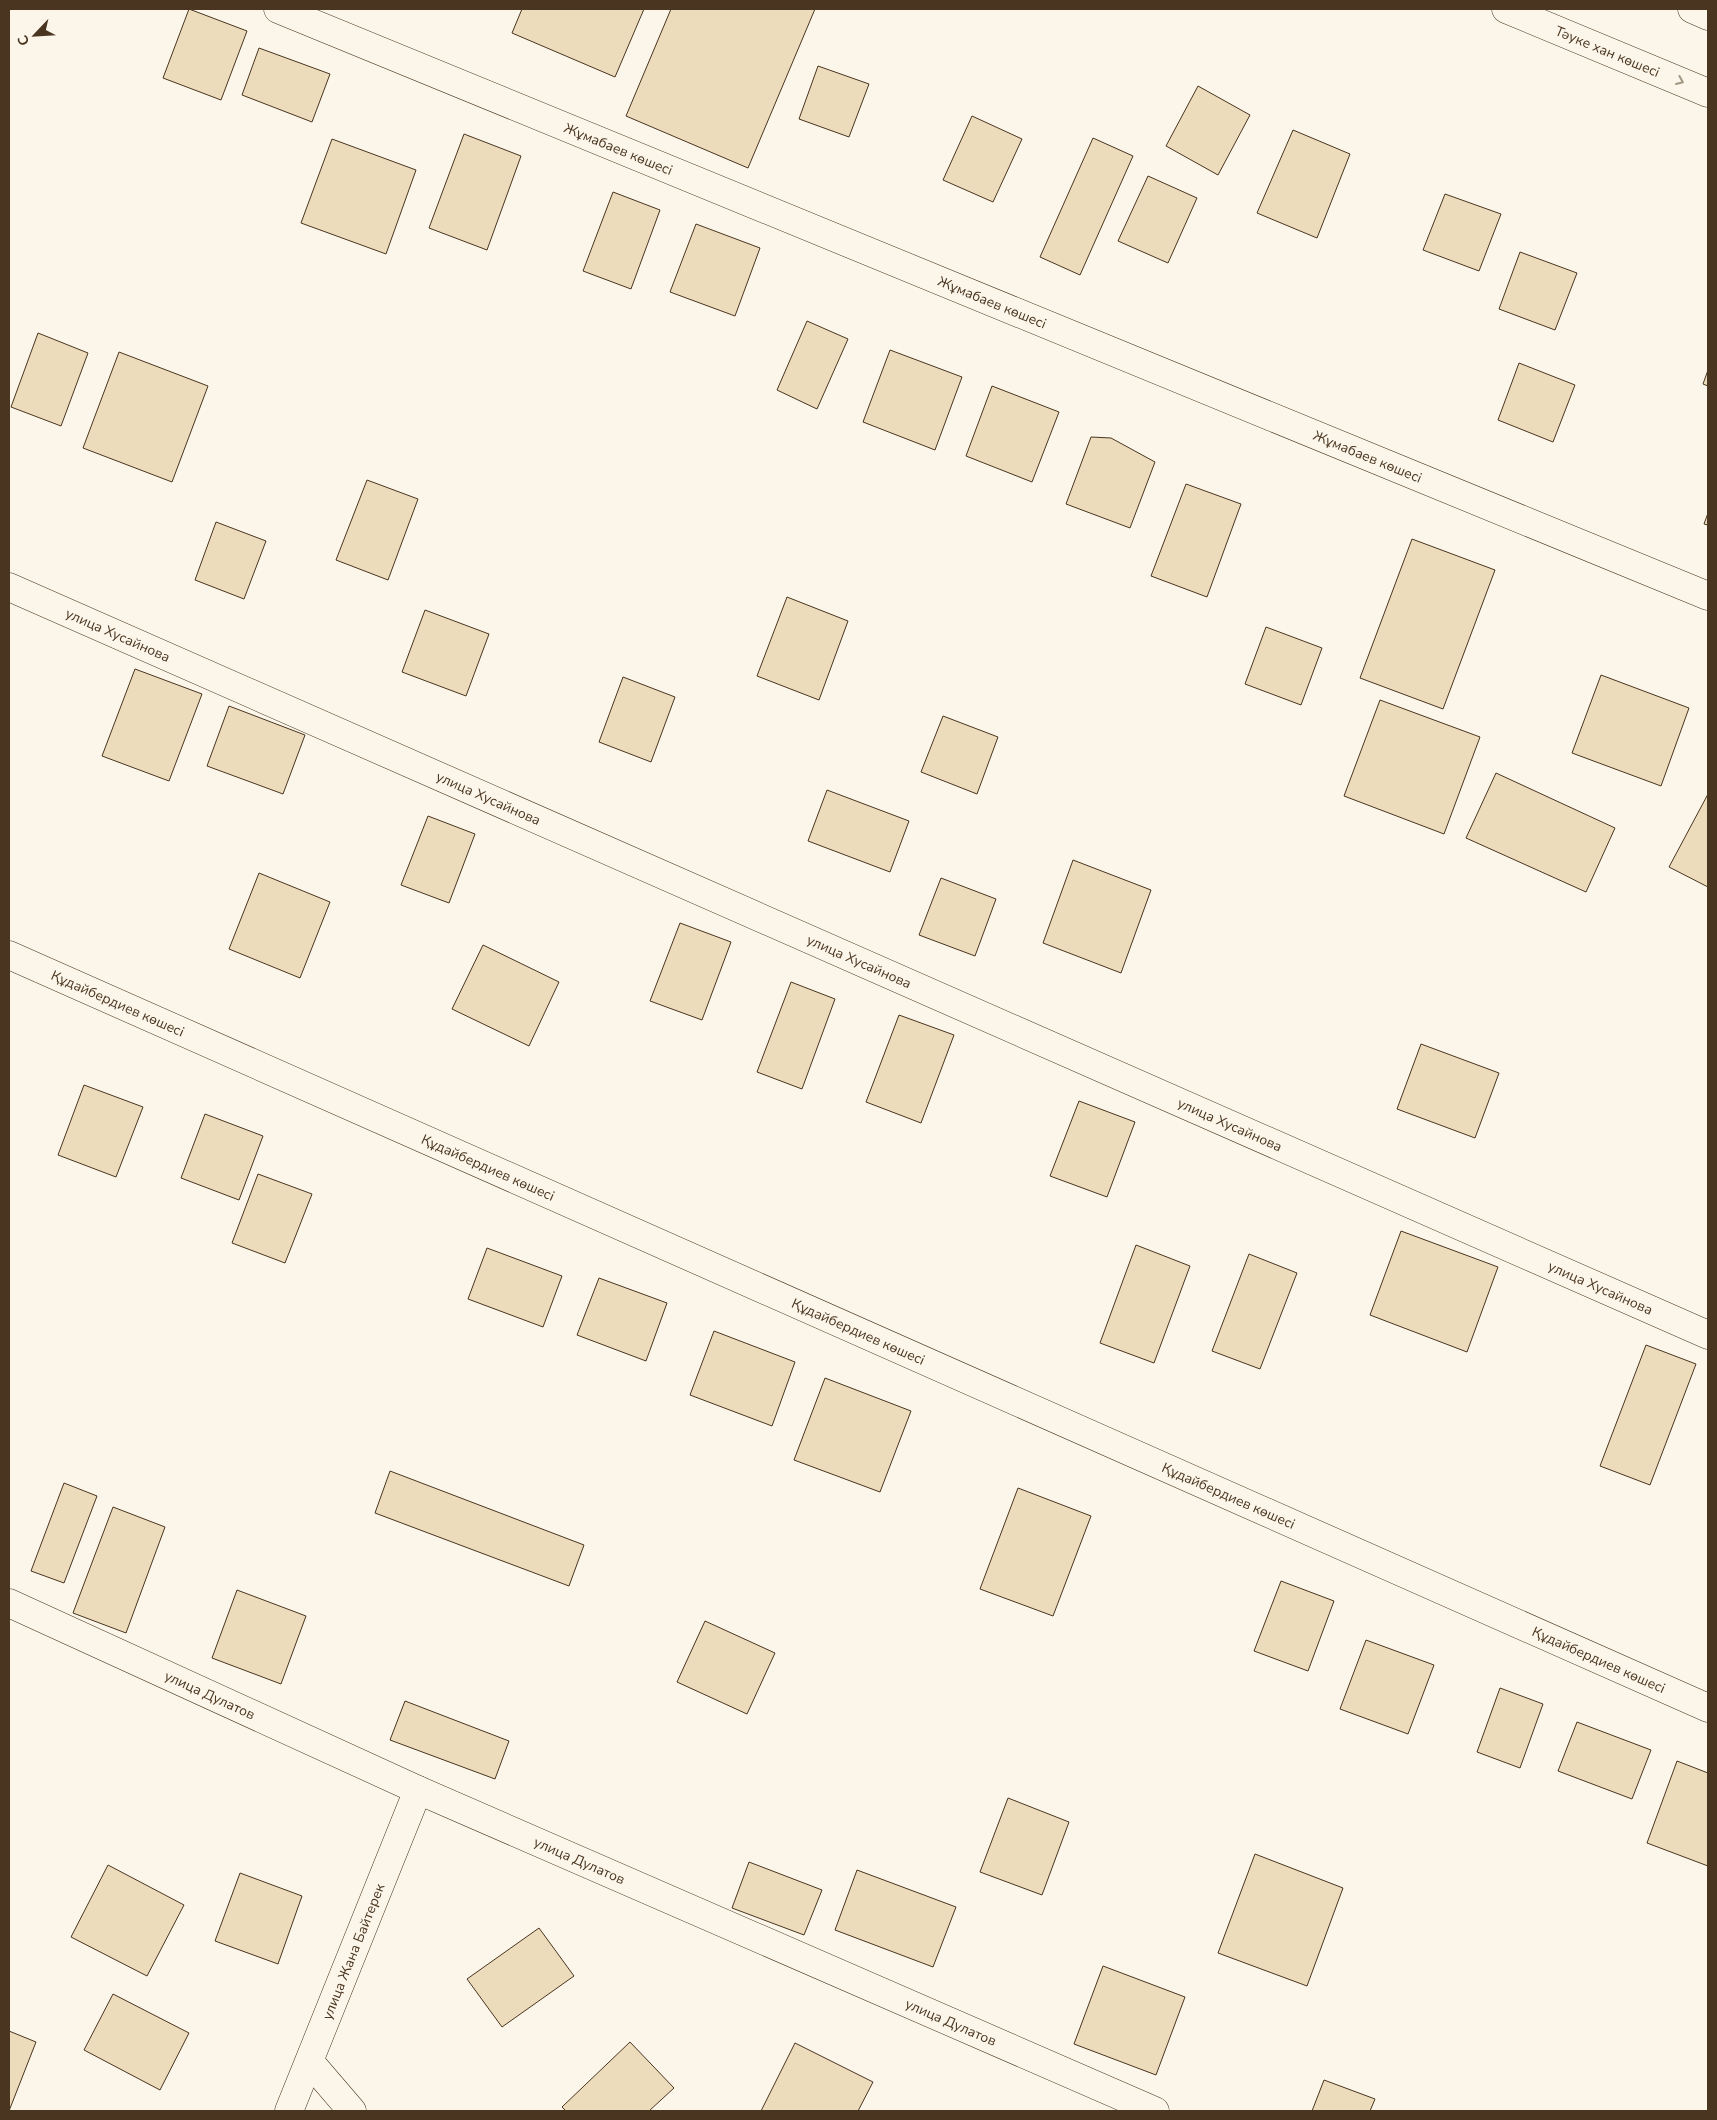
<svg xmlns="http://www.w3.org/2000/svg" width="1717" height="2120" viewBox="0 0 1717 2120" font-family="'Nunito Sans',sans-serif">
  <rect width="100%" height="100%" fill="#fbf6e9"/>
  <path fill="#ecdcbc" stroke="#4a3520" d="M189 9 247 31 221 100 163 78Z
    M522 9H644L615 77 512 33Z
    M671 9H815L748 168 626 116Z
    M259 48 330 74 312 122 242 95Z
    M818 66 869 84 849 137 799 119Z
    M1198 86 1250 115 1218 175 1166 146Z
    M972 116 1022 139 993 202 943 180Z
    M1293 130 1350 154 1317 238 1257 213Z
    M464 134 521 156 487 250 429 228Z
    M1093 138 1133 156 1080 275 1040 257Z
    M332 139 416 170 386 254 301 223Z
    M1148 176 1197 198 1168 263 1118 241Z
    M613 192 660 210 631 289 583 271Z
    M1445 194 1501 214 1479 271 1423 250Z
    M696 224 760 248 735 316 670 292Z
    M1520 252 1577 273 1555 330 1499 309Z
    M807 321 848 339 817 409 777 390Z
    M38 333 88 353 61 426 11 407Z
    M890 350 962 377 935 450 863 422Z
    M119 352 208 386 172 482 83 448Z
    M1519 363 1575 385 1553 442 1498 420Z
    M1708 370V386L1703 384Z
    M992 386 1059 412 1032 482 966 456Z
    M1091 437 1111 438 1155 462 1130 528 1066 504Z
    M367 480 418 499 388 580 336 560Z
    M1186 484 1241 504 1207 597 1151 576Z
    M1708 513V525L1704 524Z
    M216 522 266 541 244 599 195 580Z
    M1412 539 1495 570 1443 709 1360 678Z
    M787 597 848 621 819 700 757 676Z
    M425 610 489 634 466 696 402 672Z
    M1266 627 1322 648 1301 705 1245 684Z
    M135 669 202 694 169 781 102 756Z
    M1601 675 1689 708 1661 786 1572 753Z
    M623 677 675 697 651 762 599 742Z
    M1380 700 1480 737 1444 834 1344 796Z
    M229 706 305 735 283 794 207 766Z
    M943 716 998 737 977 794 921 772Z
    M1496 773 1615 828 1586 892 1466 838Z
    M827 790 909 821 890 872 808 841Z
    M1708 794V887L1669 867Z
    M428 816 475 834 449 903 401 885Z
    M1073 860 1151 890 1121 973 1043 943Z
    M259 873 330 902 300 978 229 949Z
    M941 878 996 899 975 956 919 935Z
    M680 923 731 942 702 1020 650 1001Z
    M483 945 559 982 529 1046 452 1009Z
    M791 982 835 999 802 1089 757 1072Z
    M899 1015 954 1035 921 1123 866 1102Z
    M1421 1044 1499 1073 1475 1138 1397 1109Z
    M84 1085 143 1107 116 1177 58 1155Z
    M1079 1101 1135 1122 1107 1197 1050 1176Z
    M205 1114 263 1136 239 1200 181 1178Z
    M258 1174 312 1194 285 1263 232 1243Z
    M1401 1231 1498 1267 1467 1352 1370 1315Z
    M1136 1245 1190 1266 1154 1363 1100 1343Z
    M487 1248 562 1276 543 1327 468 1299Z
    M1249 1254 1297 1273 1260 1369 1212 1351Z
    M599 1278 667 1303 646 1361 577 1335Z
    M714 1331 795 1362 772 1426 690 1395Z
    M1646 1345 1696 1364 1650 1485 1600 1466Z
    M825 1378 911 1411 880 1492 794 1460Z
    M390 1471 584 1545 569 1586 375 1513Z
    M64 1483 97 1496 64 1583 31 1571Z
    M1018 1488 1091 1516 1053 1616 980 1589Z
    M113 1507 165 1527 126 1633 73 1613Z
    M1281 1581 1334 1601 1308 1671 1254 1651Z
    M237 1590 306 1616 281 1684 212 1658Z
    M705 1621 775 1653 747 1714 677 1682Z
    M1366 1640 1434 1665 1408 1734 1340 1709Z
    M1500 1688 1543 1704 1520 1768 1477 1752Z
    M405 1701 509 1741 495 1779 390 1740Z
    M1577 1722 1651 1750 1632 1799 1558 1771Z
    M1677 1761 1708 1773V1866L1647 1843Z
    M1008 1798 1069 1822 1042 1895 980 1872Z
    M1255 1854 1343 1888 1307 1986 1218 1953Z
    M749 1862 822 1890 804 1935 732 1908Z
    M108 1865 184 1905 147 1976 71 1937Z
    M857 1870 956 1907 933 1967 835 1930Z
    M240 1873 302 1896 278 1964 215 1941Z
    M539 1928 574 1976 502 2027 467 1979Z
    M1103 1966 1185 1997 1156 2075 1074 2044Z
    M113 1994 189 2033 160 2090 84 2050Z
    M9 2031 36 2042 9 2111Z
    M630 2042 674 2088 649 2111H566L562 2107Z
    M795 2043 873 2082 858 2111H761Z
    M1324 2080 1375 2099 1370 2111H1312Z"/>
  <g fill="none" stroke-linecap="round" stroke-linejoin="round">
    <defs>
      <g id="minor">
        <path id="s1" d="M278 9 1708 596"/>
        <path id="s2" d="M9 587 1708 1335"/>
        <path id="s3" d="M9 955 1708 1708"/>
        <path id="s4" d="M9 1603 418 1790 1155 2111"/>
        <path d="M310 2062 352 2111"/>
        <path id="s5" d="M289 2111 418 1790"/>
      </g>
      <g id="major">
        <path id="s6" d="M1506 9 1708 93"/>
        <path d="M1692 9 1708 16"/>
      </g>
    </defs>
    <use href="#minor" stroke="#4a3520" stroke-width="29"/>
    <use href="#major" stroke="#4a3520" stroke-width="29"/>
    <use href="#minor" stroke="#fbf6e9" stroke-width="28"/>
    <use href="#major" stroke="#fbf6e9" stroke-width="28"/>
  </g>
  <defs><path id="oneway-chevron" d="M-2-3.5L2.5 0L-2 3.5" fill="none" stroke-width="1.6" stroke-linecap="round" stroke-linejoin="round" transform="scale(1.25)"/></defs>
  <use stroke="#a29684" href="#oneway-chevron" transform="translate(1680 81) rotate(23)"/>
  <g text-anchor="middle" dominant-baseline="central" stroke-width="4" stroke-linejoin="round" paint-order="stroke">
    <g font-size="14" fill="#4a3520" stroke="#fbf6e9">
      <text stroke="none"><textPath href="#s6" startOffset="110">Тәуке хан көшесі</textPath></text>
      <text stroke="none"><textPath href="#s1" startOffset="368">Жұмабаев көшесі</textPath></text>
      <text stroke="none"><textPath href="#s1" startOffset="772">Жұмабаев көшесі</textPath></text>
      <text stroke="none"><textPath href="#s1" startOffset="1178">Жұмабаев көшесі</textPath></text>
      <text stroke="none"><textPath href="#s2" startOffset="119">улица Хусайнова</textPath></text>
      <text stroke="none"><textPath href="#s2" startOffset="524">улица Хусайнова</textPath></text>
      <text stroke="none"><textPath href="#s2" startOffset="929">улица Хусайнова</textPath></text>
      <text stroke="none"><textPath href="#s3" startOffset="119">Құдайбердиев көшесі</textPath></text>
      <text stroke="none"><textPath href="#s2" startOffset="1334">улица Хусайнова</textPath></text>
      <text stroke="none"><textPath href="#s3" startOffset="524">Құдайбердиев көшесі</textPath></text>
      <text stroke="none"><textPath href="#s2" startOffset="1739">улица Хусайнова</textPath></text>
      <text stroke="none"><textPath href="#s3" startOffset="929">Құдайбердиев көшесі</textPath></text>
      <text stroke="none"><textPath href="#s3" startOffset="1334">Құдайбердиев көшесі</textPath></text>
      <text stroke="none"><textPath href="#s3" startOffset="1739">Құдайбердиев көшесі</textPath></text>
      <text stroke="none"><textPath href="#s4" startOffset="221">улица Дулатов</textPath></text>
      <text stroke="none"><textPath href="#s4" startOffset="626">улица Дулатов</textPath></text>
      <text stroke="none"><textPath href="#s5" startOffset="172">улица Жана Байтерек</textPath></text>
      <text stroke="none"><textPath href="#s4" startOffset="1031">улица Дулатов</textPath></text>
    </g>
  </g>
  <rect width="1717" height="2120" fill="none" stroke="#4a3520" stroke-width="20"/>
  <g transform="translate(35 35) rotate(245)" stroke="#fbf6e9" stroke-width="4" paint-order="stroke">
  <path d="M0-4L9 19L0 12L-9 19Z" fill="#4a3520"/>
  <text y="-8" font-size="14" font-weight="bold" text-anchor="middle" fill="#4a3520">С</text>
  </g>
</svg>
